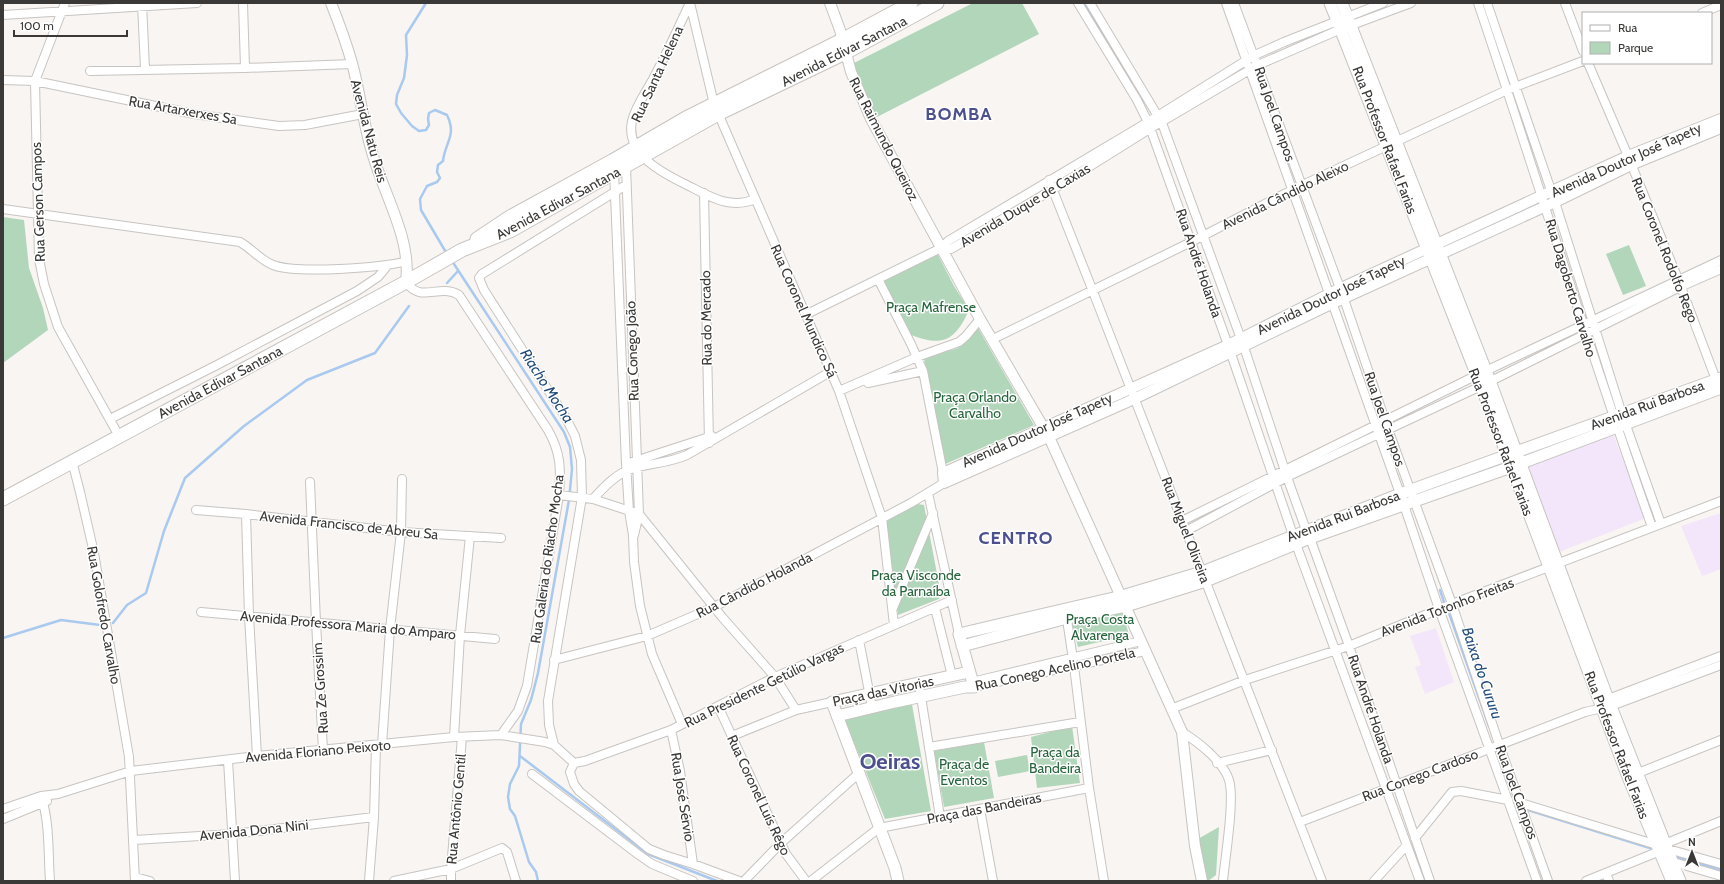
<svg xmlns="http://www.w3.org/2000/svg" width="1724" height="884" viewBox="0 0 1724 884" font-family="Cabin,sans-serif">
  <rect width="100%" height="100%" fill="#f9f5f2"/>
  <path fill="#f4e6fa" d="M1611 429 1646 518 1559 552 1524 463Z
    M1721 513V569L1702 576 1681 526Z
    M1436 628 1454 682 1425 694 1415 667 1421 665 1410 636Z"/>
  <path fill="#b1d6ba" d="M973 3H1022L1039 34 875 118 850 65Z
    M3 217 24 220 29 268 43 308 48 330 3 363Z
    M1629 245 1646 286 1623 295 1606 254Z
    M934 254 938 255 954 286 969 310C955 341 943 347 911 335L884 282 887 276Z
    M978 328 1034 425 943 465 924 358C936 351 936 354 948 351 962 349 971 338 978 328Z
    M911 503 924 505 941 595 939 599 898 615 891 564 886 515Z
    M1121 606 1129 635 1078 647 1071 619Z
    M911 699 931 811 885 819 844 718Z
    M1072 726 1080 783 1037 788 1031 737Z
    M984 742 994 798 944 807 934 751Z
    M1027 755 1030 771 998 777 995 761Z
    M1219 827 1216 875 1208 881H1201L1196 840Z"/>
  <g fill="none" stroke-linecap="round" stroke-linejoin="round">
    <path stroke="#a9c9ef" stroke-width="2.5" d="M426 3 406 35 407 55 404 78 397 95 396 104 401 113 412 126 419 131 426 130 429 125 428 119 429 113 435 110 447 115C457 136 445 142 443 161L438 165 437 172 440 178 437 182 427 186 420 199 421 210 447 254
      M1084 3 1112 47
      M452 261 564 432 570 447 572 469 569 500 538 673 531 700 521 724 519 766 510 784 508 797 510 809 515 816 529 862 536 872 538 881
      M447 283 458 271
      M1440 590 1444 602
      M1449 613 1489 726
      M113 623 127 605 146 593 164 531 185 478 244 426 307 380 375 353 409 306
      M3 638 61 620 100 625
      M520 756 648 854 717 881
      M1503 768 1518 807
      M1528 810 1653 849
      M1677 857 1721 870"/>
    <defs>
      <path id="minor" d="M65 3 35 81 39 259 44 284 58 327 119 436
        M142 3 145 69
        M243 3 245 68
        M690 3 714 104 839 391 882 518 894 625
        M690 3C678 28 667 53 654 77 647 91 636 105 632 121 625 154 662 173 687 185 709 196 730 210 755 199
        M1078 3 1137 100 1148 122 1228 345 1293 535
        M1090 3 1162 123 1244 347 1287 477 1306 530
        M1226 3 1404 505 1439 609 1537 881
        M1234 3 1344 299 1388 429 1452 604 1499 744 1548 881
        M1478 3C1537 177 1590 354 1652 527
        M1487 3 1555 202 1622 414 1661 524
        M1565 3 1583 51
        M1702 13 1721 5
        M3 15 197 3
        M1588 63 1628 156 1678 279 1718 385
        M90 71 245 68 352 64
        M3 80 35 81 194 114 279 126 305 125 363 114
        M626 166 639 514 634 535
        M614 170 626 464 629 511 633 535 634 562 640 606 652 654 682 724
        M1049 180 1092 289 1322 881
        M704 193 709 443
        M3 209 240 242C251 248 260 260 273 265 297 274 381 268 407 261
        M941 248 951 249 1052 190 1151 128 1258 65 1341 29 1411 3
        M878 279 911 344 923 371 943 473
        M406 282C421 304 439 283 459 295L548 430C561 453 561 469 559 495L527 686 518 711 501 735
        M805 315 941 248 948 241 1148 122 1255 55 1284 42 1383 3
        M993 339 1191 242 1292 190 1507 90 1583 61
        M868 383 923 371
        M839 391 917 357 959 342 966 336 980 319
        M110 419 217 365 357 291 378 277 388 265
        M72 461 80 492 94 553 129 757 135 881
        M632 462 712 436
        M310 482 316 622 323 750
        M928 493 959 634
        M559 495 593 499 639 514 722 617 775 677 796 710
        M593 499C602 489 613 477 626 471 645 463 667 464 687 455L830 372
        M196 510 246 514 401 532 501 538
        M246 514 249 616 257 756
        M1182 521 1475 376 1721 260
        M1186 531 1287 477 1481 386 1680 287 1721 269
        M1310 538 1349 646 1430 881
        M1296 544 1420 881
        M893 608 933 513
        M935 608 952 676
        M201 612 495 639
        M1066 613 1074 666 1089 788 1104 881
        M859 640 872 707
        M554 660 647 636 714 607 911 503 944 483
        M972 682 1141 641
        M919 684 940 817
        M974 687 1145 651
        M1603 701 1721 656
        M718 706 786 854 806 881
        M1171 709 1245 680 1349 646 1452 604 1721 501
        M671 730 680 771 693 864
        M1182 732C1198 742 1223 761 1229 780 1235 799 1225 858 1223 881
        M732 736 796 710 832 702
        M454 737 460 635 470 536
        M382 745 390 629 401 532 402 479
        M554 745 549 725 548 701 582 497 581 460 575 436 566 418 484 290 479 278 482 274 626 185
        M929 747 1080 722
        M228 760 235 881
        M574 763 585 761 671 730 775 677 952 600
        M574 763 570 772 574 784 579 791 649 849 664 855 693 864 739 881
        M1217 763 1272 750
        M532 774 639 855 652 864 693 881
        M1633 775 1721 740
        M41 796C50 822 48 854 50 881
        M1521 803 1657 845 1672 841 1721 821
        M3 809 41 796 58 794 131 771 257 756 454 737 501 735 545 742 554 745 574 763
        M980 809 993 881
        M3 819 47 801
        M1300 822 1585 712 1611 706 1721 665
        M1415 838 1452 792 1461 791 1508 800
        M134 840 233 834 374 817
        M1670 861 1721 876
        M1606 873 1609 881
        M135 877 150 881
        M369 881 374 817 376 745
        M394 881 451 869 502 848 507 852 516 881
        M451 881V869L462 737
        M744 881 781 843 858 774
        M811 881 879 828 1089 788
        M1374 881 1406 846
        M1586 881 1660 851H1675L1721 864"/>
      <path id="tertiary" d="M331 3C339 23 346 42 352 63 360 92 363 123 372 152 383 193 412 239 406 282
        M830 3 840 30 851 72 871 119 980 319 1049 437 1182 732 1195 846 1202 881
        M1721 119 1628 156 1339 289 1228 345 943 473 944 483 1134 399 1331 304 1555 202 1631 165 1721 128"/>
      <path id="secondary" d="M1330 3 1481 386 1628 777 1672 881
        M1342 3 1490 381 1608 699 1680 881
        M962 646 1067 618 1126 606 1206 581 1310 538 1511 467 1721 388
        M837 716 895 702 965 687H974L959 634 1122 596 1202 572 1400 494 1721 378
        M898 881 895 868 832 702 969 672"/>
      <path id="trunk" d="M477 239 510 217 612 161 686 118 842 40 911 3
        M3 499 406 282 462 250 510 231 718 114 845 53 937 3"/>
    </defs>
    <use href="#minor" stroke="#c7c4c1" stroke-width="10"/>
    <use href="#tertiary" stroke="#c7c4c1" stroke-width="12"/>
    <use href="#secondary" stroke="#c7c4c1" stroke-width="13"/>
    <use href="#trunk" stroke="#c7c4c1" stroke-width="15"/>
    <use href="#minor" stroke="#fff" stroke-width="8"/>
    <use href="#tertiary" stroke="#fff" stroke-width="10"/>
    <use href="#secondary" stroke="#fff" stroke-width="11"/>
    <use href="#trunk" stroke="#fff" stroke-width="13"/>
  </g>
  <g text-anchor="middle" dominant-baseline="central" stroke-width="3" stroke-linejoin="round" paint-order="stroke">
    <g font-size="14" fill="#3a3937" stroke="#fff">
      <text transform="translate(844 51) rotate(-27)">Avenida Edivar Santana</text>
      <text transform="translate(657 74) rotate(-65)">Rua Santa Helena</text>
      <text transform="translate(183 110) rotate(10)">Rua Artarxerxes Sa</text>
      <text transform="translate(1275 114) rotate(71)">Rua Joel Campos</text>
      <text transform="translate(369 131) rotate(75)">Avenida Natu Reis</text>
      <text transform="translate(884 139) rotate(63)">Rua Raimundo Queiroz</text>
      <text transform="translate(1385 140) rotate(69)">Rua Professor Rafael Farias</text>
      <text transform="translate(1626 160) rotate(-24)">Avenida Doutor José Tapety</text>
      <text transform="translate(1285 195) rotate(-26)">Avenida Cândido Aleixo</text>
      <text transform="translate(38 202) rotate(-92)">Rua Gerson Campos</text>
      <text transform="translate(558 203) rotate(-28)">Avenida Edivar Santana</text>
      <text transform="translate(1025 205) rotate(-31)">Avenida Duque de Caxias</text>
      <text transform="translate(1665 250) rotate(68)">Rua Coronel Rodolfo Rego</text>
      <text transform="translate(1199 263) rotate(71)">Rua André Holanda</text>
      <text transform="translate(1571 288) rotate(73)">Rua Dagoberto Carvalho</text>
      <text transform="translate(1331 295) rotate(-26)">Avenida Doutor José Tapety</text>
      <text transform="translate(804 311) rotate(66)">Rua Coronel Mundico Sá</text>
      <text transform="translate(706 318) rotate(-91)">Rua do Mercado</text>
      <text transform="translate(632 351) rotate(-92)">Rua Conego João</text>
      <text transform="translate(220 382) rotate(-28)">Avenida Edivar Santana</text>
      <text transform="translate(1647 405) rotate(-20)">Avenida Rui Barbosa</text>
      <text transform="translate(1385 419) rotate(71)">Rua Joel Campos</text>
      <text transform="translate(1037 430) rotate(-24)">Avenida Doutor José Tapety</text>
      <text transform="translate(1501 442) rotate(69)">Rua Professor Rafael Farias</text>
      <text transform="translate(1343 516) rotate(-21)">Avenida Rui Barbosa</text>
      <text transform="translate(349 525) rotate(6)">Avenida Francisco de Abreu Sa</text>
      <text transform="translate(1186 530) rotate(69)">Rua Miguel Oliveira</text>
      <text transform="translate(547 559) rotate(-82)">Rua Galeria do Riacho Mocha</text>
      <text transform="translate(754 585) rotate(-27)">Rua Cândido Holanda</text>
      <text transform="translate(1447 607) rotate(-21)">Avenida Totonho Freitas</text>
      <text transform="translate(104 615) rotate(80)">Rua Golofredo Carvalho</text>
      <text transform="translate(348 625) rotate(5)">Avenida Professora Maria do Amparo</text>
      <text transform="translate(1055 669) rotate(-12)">Rua Conego Acelino Portela</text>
      <text transform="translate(764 685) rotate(-26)">Rua Presidente Getúlio Vargas</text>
      <text transform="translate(320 688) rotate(-94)">Rua Ze Grossim</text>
      <text transform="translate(883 691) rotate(-12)">Praça das Vitorias</text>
      <text transform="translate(1371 709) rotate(71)">Rua André Holanda</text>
      <text transform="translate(1617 745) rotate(69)">Rua Professor Rafael Farias</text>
      <text transform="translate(318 751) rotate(-5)">Avenida Floriano Peixoto</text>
      <text transform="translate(1420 775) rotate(-21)">Rua Conego Cardoso</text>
      <text transform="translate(1517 792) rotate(70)">Rua Joel Campos</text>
      <text transform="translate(759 795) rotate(65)">Rua Coronel Luís Rêgo</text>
      <text transform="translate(683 797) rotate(81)">Rua José Sérvio</text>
      <text transform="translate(984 808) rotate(-11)">Praça das Bandeiras</text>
      <text transform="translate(456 809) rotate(-85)">Rua Antônio Gentil</text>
      <text transform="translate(254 830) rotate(-6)">Avenida Dona Nini</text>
    </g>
    <g font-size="14" fill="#25653b" stroke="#fff">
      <text x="931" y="307">Praça Mafrense</text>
      <text x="975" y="397">Praça Orlando<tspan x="975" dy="16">Carvalho</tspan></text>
      <text x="916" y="575">Praça Visconde<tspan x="916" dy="16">da Parnaíba</tspan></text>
      <text x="1100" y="619">Praça Costa<tspan x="1100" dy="16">Alvarenga</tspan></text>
      <text x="1055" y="752">Praça da<tspan x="1055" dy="16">Bandeira</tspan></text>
      <text x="964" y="764">Praça de<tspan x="964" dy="16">Eventos</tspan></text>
    </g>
    <g font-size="15" font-style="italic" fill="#214b7b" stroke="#fff">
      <text transform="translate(547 386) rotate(57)">Riacho Mocha</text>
      <text transform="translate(1482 673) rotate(71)">Baixa do Cururu</text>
    </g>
    <g font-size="18" font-weight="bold" letter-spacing="1" fill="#4c508e" stroke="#fff">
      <text x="959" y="114">BOMBA</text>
      <text x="1016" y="538">CENTRO</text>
    </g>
    <g font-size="22" font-weight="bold" fill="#4c508e" stroke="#fff">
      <text x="890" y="761">Oeiras</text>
    </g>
  </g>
  <rect width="1724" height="884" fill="none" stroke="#3a3937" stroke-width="8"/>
  <rect x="1582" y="12" width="130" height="52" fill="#ffffff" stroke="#b0b0af"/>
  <rect x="1590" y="25" width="20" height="6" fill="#ffffff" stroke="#b0b0af"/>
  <text x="1618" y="32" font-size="12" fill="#3a3937">Rua</text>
  <rect x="1590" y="42" width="20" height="12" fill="#b1d6ba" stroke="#b0b0af"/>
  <text x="1618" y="52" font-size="12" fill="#3a3937">Parque</text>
  <g transform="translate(1692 852)" stroke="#ffffff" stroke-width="3" paint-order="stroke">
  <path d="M0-3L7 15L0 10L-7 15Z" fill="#3a3937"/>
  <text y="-6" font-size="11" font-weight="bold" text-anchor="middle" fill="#3a3937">N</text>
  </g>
  <path d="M14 30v6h113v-6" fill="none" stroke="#3a3937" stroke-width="2"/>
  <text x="20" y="30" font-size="12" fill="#3a3937" stroke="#ffffff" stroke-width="3" paint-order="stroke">100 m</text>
</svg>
